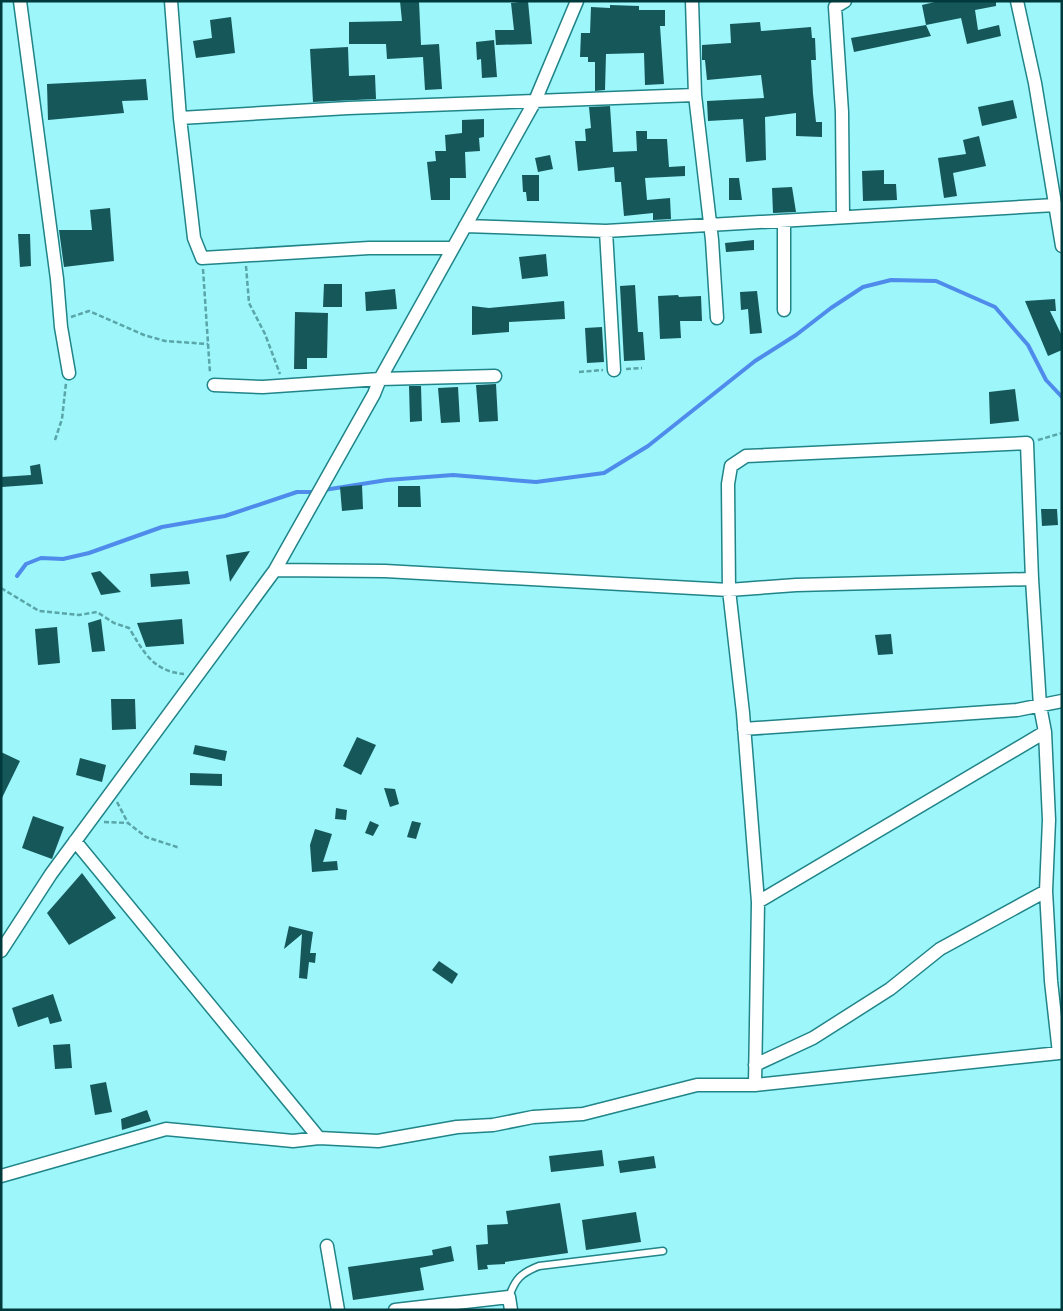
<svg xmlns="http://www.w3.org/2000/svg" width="1063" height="1311" viewBox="0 0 1063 1311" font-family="'Public Sans',sans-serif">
  <rect width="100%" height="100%" fill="#9cf6fa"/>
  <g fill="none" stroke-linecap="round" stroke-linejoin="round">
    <path stroke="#4f8beb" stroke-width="4" d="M324 490 387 480 453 475 536 482 604 473 648 446 755 361 796 335 831 308 863 287 891 280 936 281 995 307 1028 345 1046 380 1062 397
      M17 576 26 564 41 558 63 559 89 553 162 527 225 516 297 492H315"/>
  </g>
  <path fill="#16575a" d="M400 1H419L421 45 439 44 442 89 425 90 423 57 387 59 386 44H349V22L402 21Z
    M528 1 532 44 496 45 495 30H514L511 3Z
    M939 1H996V6L975 10 978 30 999 25 1001 36 967 44 961 18 926 25 922 5Z
    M610 5 639 6V10H665V26H660L664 84 645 85 644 53 606 54 605 90 595 91V62H588V57H580L581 33H590L591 7 610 8Z
    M231 17 235 53 196 58 193 41 212 38 210 20Z
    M760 22 761 31 811 27 812 38H815L816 60H811L813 94 816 122H822V137L796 136V113L765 117 766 160 746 162 743 119 708 121 707 101 764 98 761 75 707 80 705 60H702V45L731 43 730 24Z
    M926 25 931 36 854 52 851 38Z
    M494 40 497 77 482 78 481 59 477 60 476 42Z
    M348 47 349 76 375 75 376 99 313 102 310 49Z
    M146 79 148 100 122 101 124 113 48 120 47 84Z
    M1013 100 1017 118 982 126 978 107Z
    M610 106 613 152 637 151 636 131H647V139H667L669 167 685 166V176L645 178 647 200 670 198 671 219 653 220V213L624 216 621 182H615L614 167 578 171 575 141H586L585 129 591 128 589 107Z
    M484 119V137L479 138 480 151 465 152 466 178H450V200H431L427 162 436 161 435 151H446L445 135 462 133V120Z
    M979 136 986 166 953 173 957 196 944 198 938 158 966 154 963 140Z
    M550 155 553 169 538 172 535 158Z
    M884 170V184H896L897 200 863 201 862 171Z
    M522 175H539V201H527L526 192H523Z
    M729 178H739L742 200H729Z
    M792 187 796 212 773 213 772 188Z
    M110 208 114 261 64 267 59 230H92L90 210Z
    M18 234H30L31 266 20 267Z
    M754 240V250L726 252 725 243Z
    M546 254 548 276 522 279 519 257Z
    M324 284H342V307H323Z
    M635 285 638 332H643L645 360 624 361 620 286Z
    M395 289 397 309 366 311 365 292Z
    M757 291 762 333 750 334 748 309 741 310 740 292Z
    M678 295 679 297 701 296 702 321H680L681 338 660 339 658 296Z
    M1055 299 1056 311H1050L1062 336V350L1048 356 1025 301Z
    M564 301 565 319 509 322V332L472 335V306L489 308Z
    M295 312 328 313 327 358H307V369H294Z
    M602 327 604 362 587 363 585 328Z
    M496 384 498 421 479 422 476 385Z
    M409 386H421L422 421 410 422Z
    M458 387 460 422 441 423 438 388Z
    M1015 389 1019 421 990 424 989 392Z
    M40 464 43 484 2 487 1 477 31 475 30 466Z
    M362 485 363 509 342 511 340 487Z
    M398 486H420L421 507H398Z
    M1041 509H1057L1058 525 1042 526Z
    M250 551 230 582 226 555Z
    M100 571 121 592 101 595 91 573Z
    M188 571 190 584 151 587 150 574Z
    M101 619 105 651 92 652 88 623Z
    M182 619 184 644 146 647 137 623Z
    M57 627 60 663 38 665 35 629Z
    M891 634 893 654 878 655 875 635Z
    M111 699H135L136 729 112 730Z
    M357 737 376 745 361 775 343 766Z
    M195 745 227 751 225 761 193 754Z
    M1 752 20 761 1 800Z
    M80 758 106 765 102 782 76 775Z
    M190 773 222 774V786L190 785Z
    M384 788 395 789 399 804 390 807Z
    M336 808 347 810 346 820 335 819Z
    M33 816 64 827 52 859 22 848Z
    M370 821 379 825 373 836 365 833Z
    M412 821 421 823 416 839 407 837Z
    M315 829 332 834 323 862 337 861 338 870 312 872 310 845Z
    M82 873 116 918 69 945 47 913Z
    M289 926 313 932 310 953H316L315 963 309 962 307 979 299 978 302 934 284 949Z
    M439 961 458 974 452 984 432 970Z
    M53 994 62 1021 50 1024 48 1017 18 1027 12 1008Z
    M70 1044 72 1068 55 1069 53 1045Z
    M106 1082 112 1112 95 1115 90 1085Z
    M147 1110 151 1121 122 1130 121 1119Z
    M602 1150 604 1166 551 1172 549 1156Z
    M654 1156 656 1168 620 1173 618 1161Z
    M560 1203 568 1253 505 1262V1264L487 1265 488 1269 478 1270 476 1245 488 1244 487 1225 508 1224 506 1211Z
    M636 1212 641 1242 586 1250 582 1220Z
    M451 1246 454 1261 420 1268 424 1290 353 1300 348 1267 433 1255 432 1250Z"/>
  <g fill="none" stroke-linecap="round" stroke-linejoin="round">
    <defs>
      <path id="service" d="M509 1297C515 1279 521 1273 539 1266L663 1251"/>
      <path id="minor" d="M20 1 57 279 61 327 69 373
        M171 1 180 118 194 238 202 258 369 248H451
        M692 1 695 95 712 240 717 318
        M1017 1 1035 83 1062 246
        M180 118 348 108 695 95
        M843 217 842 112 835 7 845 1
        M784 221V310
        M465 226 606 231 1055 205
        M606 231 614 370
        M214 385 263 387 380 379 495 376
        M275 570 385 571 729 590 796 585 1032 579
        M744 729 1017 710 1062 701
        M75 841 319 1138
        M1 951 51 874 275 570 374 394 380 379 535 101 577 1
        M755 1065 813 1038 890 989 940 949 1046 891 1049 820 1045 732
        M755 1085 758 902 743 713 729 590 728 484 731 466 746 456 1027 443 1032 579 1040 706 1045 732 758 902
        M1 1176 166 1129 293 1141 319 1138 378 1141 457 1127 493 1125 533 1117 583 1114 697 1085H755L1059 1053 1051 981 1046 891
        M327 1246 338 1310
        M395 1310 509 1297 511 1310"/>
    </defs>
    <use href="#service" stroke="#208488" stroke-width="9"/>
    <use href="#minor" stroke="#208488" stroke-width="15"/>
    <path stroke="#59a5a8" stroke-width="2.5" stroke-dasharray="5 2.5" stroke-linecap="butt" d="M246 266 249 303 265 334 280 374
      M203 269 210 373
      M71 317 89 311 144 335 165 341 208 344
      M626 369 642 368
      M579 372 603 370
      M55 440 62 419 66 383
      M1038 440 1062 433
      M1 588 39 611 79 615 97 612 114 623 129 628C144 652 152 671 184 674
      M117 802 128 823
      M104 822 128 823 146 837 180 848"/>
    <use href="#service" stroke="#fff" stroke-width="6"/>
    <use href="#minor" stroke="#fff" stroke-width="12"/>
  </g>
  <rect width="1063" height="1311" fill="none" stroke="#003a3c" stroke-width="5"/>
</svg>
